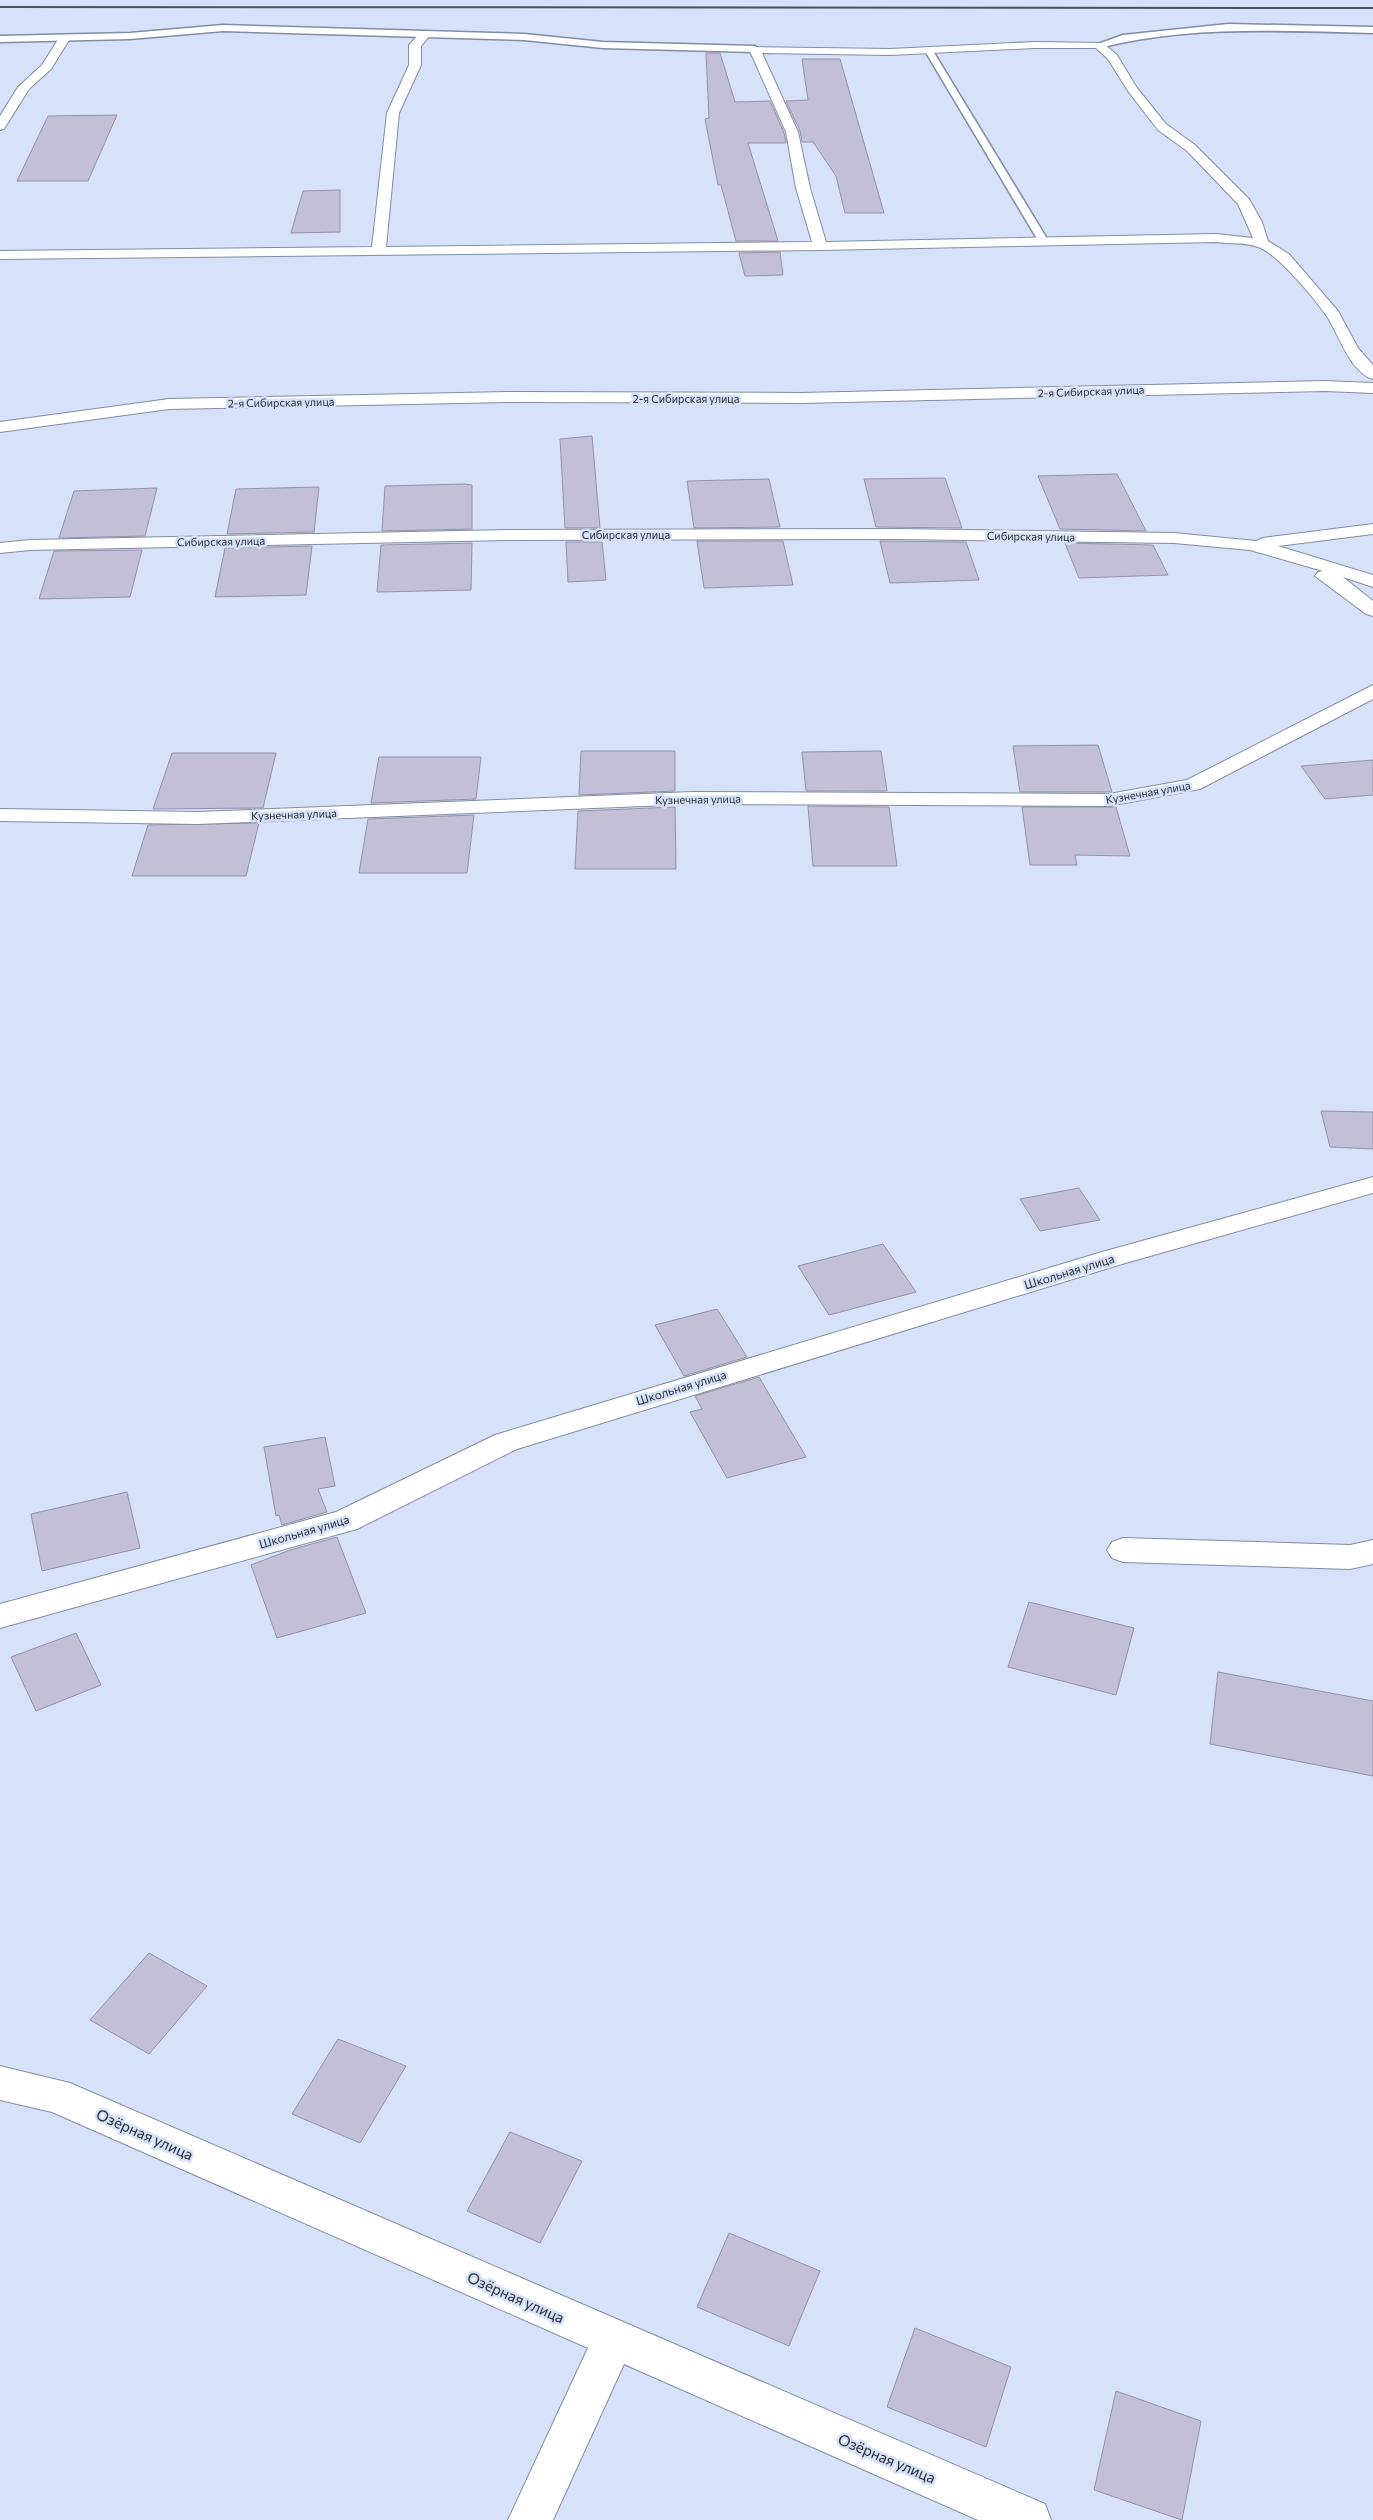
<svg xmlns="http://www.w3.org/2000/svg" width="1373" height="2520" viewBox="0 0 1373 2520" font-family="Commissioner,sans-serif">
  <rect width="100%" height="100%" fill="#d6e2fa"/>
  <path fill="#c3bfd7" stroke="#9490a7" d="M706 53H720L735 102 770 101 784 133 786 143H748L778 241H736L721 185H718L705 119 709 118Z
    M802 59H840L884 213H845L836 176 813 142H802L800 131 786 101 808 100Z
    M117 115 88 181H17L48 116Z
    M340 190V232L291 233 303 191Z
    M780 252 783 275 745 276 739 253Z
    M592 436 600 528H565L560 439Z
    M1117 474 1146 531 1060 529 1038 476Z
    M945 478 962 528 876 527 864 479Z
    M769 479 780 527 694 528 687 481Z
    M465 484 472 485V529L382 531 385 486Z
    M319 487 314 532 227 534 236 489Z
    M157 488 145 536 59 538 74 491Z
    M697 541H783L793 585 704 588Z
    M880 541 966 542 979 580 890 583Z
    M566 542H602L606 580 568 582Z
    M472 543 471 590 377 592 381 545Z
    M1065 543 1153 545 1168 575 1079 578Z
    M312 546 306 595 215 597 225 548Z
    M142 550 130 597 39 599 54 551Z
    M1098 745 1112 792H1020L1013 746Z
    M581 751H675V791L579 795Z
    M881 751 887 791H806L802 752Z
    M172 753H276L263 808 153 809Z
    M379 757H481L476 799 371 803Z
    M1373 760V795L1325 799 1301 766Z
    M808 806 889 807 897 866H813Z
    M675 807 676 869H575L578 811Z
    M1022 807H1116L1130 856 1075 855 1077 865H1030Z
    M474 815 467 873H359L368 819Z
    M259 823 246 876H132L148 825Z
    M1321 1111 1373 1112V1149L1330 1147Z
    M1079 1188 1100 1220 1040 1231 1020 1199Z
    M883 1244 916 1292 829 1315 798 1266Z
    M717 1309 747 1357 684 1376 655 1325Z
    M759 1377 806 1457 727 1478 690 1412 702 1409 695 1396Z
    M325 1437 335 1486 318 1489 327 1512 282 1525 279 1515 276 1516 264 1447Z
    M127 1492 140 1548 42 1571 31 1514Z
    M337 1537 366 1613 277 1638 251 1565 290 1550Z
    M1029 1602 1134 1628 1116 1695 1008 1667Z
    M76 1633 101 1685 36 1711 11 1657Z
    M1218 1672 1373 1701V1776L1210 1744Z
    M149 1953 207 1986 149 2054 90 2020Z
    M338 2039 406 2066 360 2143 292 2114Z
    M510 2132 582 2161 540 2243 467 2211Z
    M729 2233 820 2271 789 2346 697 2307Z
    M915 2328 1011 2367 986 2447 887 2407Z
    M1116 2391 1201 2421 1182 2520 1094 2490Z"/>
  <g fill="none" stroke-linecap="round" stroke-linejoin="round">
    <defs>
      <path id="service" d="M1228 24 1373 27V33C1281 31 1188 25 1099 48L1095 45 1123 35Z
        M223 25 524 34 603 42 755 46 759 49 755 52 603 48 524 40 223 31 130 39 0 42V36L130 33Z
        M929 48 933 51 1049 242 1048 244H1040L1039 242 925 51Z"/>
      <path id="minor" d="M425 31 431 34 421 46V65L399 113 386 247 812 242 796 188 786 132 749 49 751 47 890 49 1034 42 1103 43 1117 55 1137 88 1166 124 1195 145 1249 199 1262 222 1268 241 1289 254 1338 311 1358 348 1373 365V379C1350 373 1338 332 1326 315 1314 298 1277 253 1258 247 1246 242 1229 244 1216 242L820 250 0 259V251L372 247 387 113 409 65V45L421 32ZM1034 48H1096L1108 59 1128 91 1158 130 1187 151 1238 204 1253 238 1216 234 826 242 810 188 798 132 762 53 890 55Z
        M63 37 69 40 51 69 29 89 4 129 0 130V116L18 87 42 65 59 38Z
        M1325 381 1373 383V393L1325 391 801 403 508 402 169 409 0 432V422L169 399 508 392 801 393Z
        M1373 524V534L1278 546 1373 575V587L1343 577 1373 601V616L1366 614 1315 576 1318 572 1323 571 1250 550 1174 543 897 539 508 540 30 550 0 553V543L30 540 508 530 897 529 1174 533 1256 541 1263 538Z
        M1373 685V699L1200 789 1109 806 693 804 198 824 0 821V809L198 812 693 792 1109 794 1187 780Z
        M1373 1177V1193L1122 1264 517 1449 357 1529 0 1628V1604L336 1512 495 1435 1102 1252Z
        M1123 1538 1350 1545 1373 1540V1564L1350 1569 1123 1562 1112 1558 1107 1550 1112 1542Z
        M0 2066 70 2083 1045 2504 1051 2520H978L624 2364 553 2520H508L588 2348 52 2112 0 2100Z"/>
    </defs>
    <use href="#service" stroke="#818da2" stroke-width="3"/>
    <use href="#minor" stroke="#818da2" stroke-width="2"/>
    <use href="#service" fill="#fff" fill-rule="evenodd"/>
    <use href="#minor" fill="#fff" fill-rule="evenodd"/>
    <path stroke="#4a515c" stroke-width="2" d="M0 7 1373 8"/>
  </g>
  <g text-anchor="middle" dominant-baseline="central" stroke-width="5" stroke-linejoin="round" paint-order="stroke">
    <g font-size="11" fill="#272c34" stroke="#d6e2fa">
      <text transform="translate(1091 391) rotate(-2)">2-я Сибирская улица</text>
      <text x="686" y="398">2-я Сибирская улица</text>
      <text transform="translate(281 402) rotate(-1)">2-я Сибирская улица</text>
      <text x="626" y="534">Сибирская улица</text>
      <text transform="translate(1031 536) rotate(1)">Сибирская улица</text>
      <text transform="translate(221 541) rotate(-1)">Сибирская улица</text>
      <text transform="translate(1148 792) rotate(-10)">Кузнечная улица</text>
      <text transform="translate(698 799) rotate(-1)">Кузнечная улица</text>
      <text transform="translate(294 814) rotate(-2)">Кузнечная улица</text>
    </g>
    <g font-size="12" fill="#272c34" stroke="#d6e2fa">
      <text transform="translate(1069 1271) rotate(-17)">Школьная улица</text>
      <text transform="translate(681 1387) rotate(-17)">Школьная улица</text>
      <text transform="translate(304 1531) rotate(-16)">Школьная улица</text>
    </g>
    <g font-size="15" fill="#272c34" stroke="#d6e2fa">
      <text transform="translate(145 2134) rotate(24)">Озёрная улица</text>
      <text transform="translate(516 2297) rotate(24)">Озёрная улица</text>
      <text transform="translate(887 2458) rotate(23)">Озёрная улица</text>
    </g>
  </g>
</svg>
